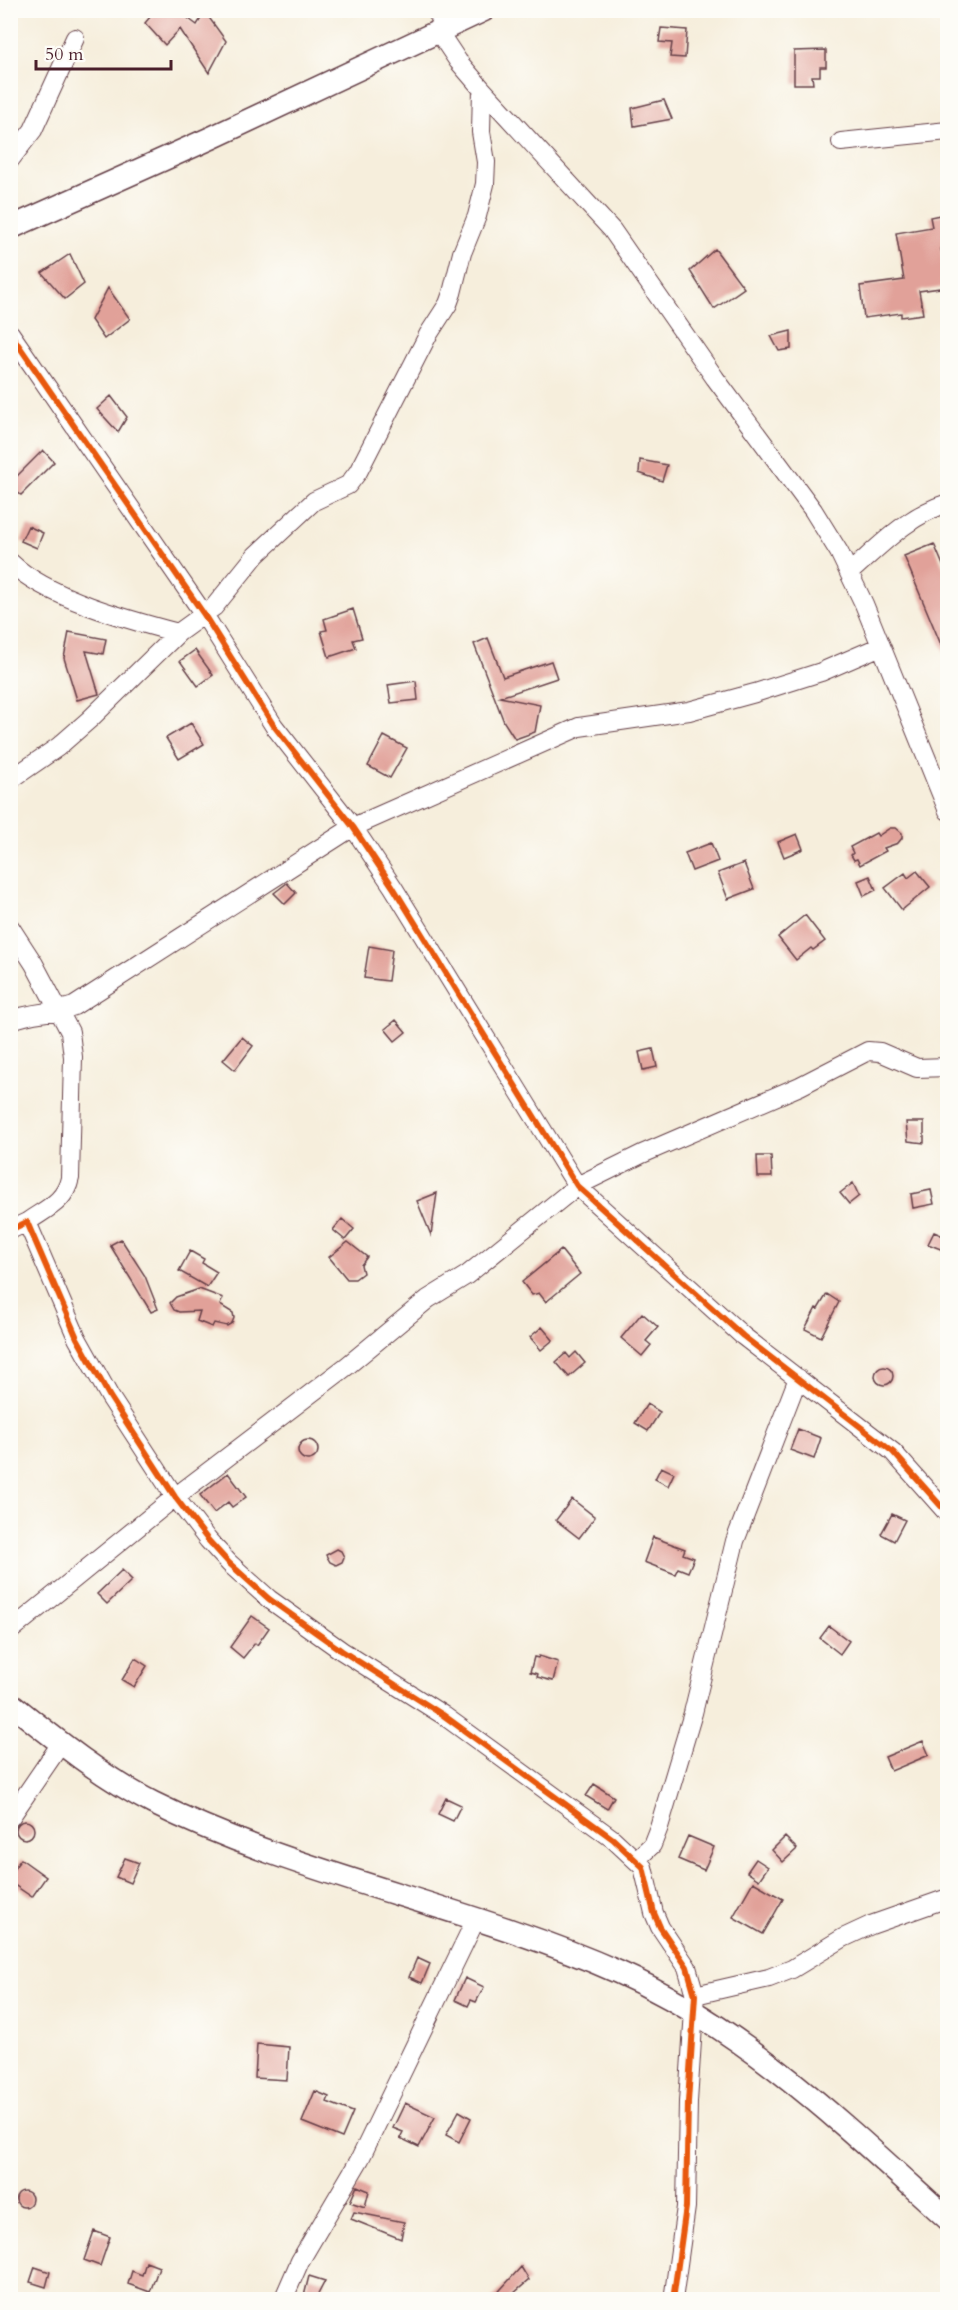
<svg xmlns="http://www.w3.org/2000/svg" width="958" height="2310" viewBox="0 0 958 2310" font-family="Cardo,serif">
  <rect width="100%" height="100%" fill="#fdfcf7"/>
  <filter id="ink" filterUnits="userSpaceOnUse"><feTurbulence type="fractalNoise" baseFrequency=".0167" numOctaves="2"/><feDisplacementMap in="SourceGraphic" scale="12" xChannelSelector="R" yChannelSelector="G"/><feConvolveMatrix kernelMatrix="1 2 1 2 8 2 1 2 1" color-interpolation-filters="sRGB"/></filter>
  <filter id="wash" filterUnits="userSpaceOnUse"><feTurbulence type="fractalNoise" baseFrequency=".008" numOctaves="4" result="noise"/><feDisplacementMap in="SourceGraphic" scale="24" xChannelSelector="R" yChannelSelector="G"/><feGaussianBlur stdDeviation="1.35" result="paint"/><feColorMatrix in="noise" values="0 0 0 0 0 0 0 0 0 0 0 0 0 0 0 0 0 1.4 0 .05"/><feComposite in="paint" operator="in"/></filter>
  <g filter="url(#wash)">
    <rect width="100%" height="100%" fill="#f6eedc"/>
    <g id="blocks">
      <path fill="#e1a199" d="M156 10H177L197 25 205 12 226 41 209 73 180 29 165 45 145 23Z
        M661 28 687 30 685 58 670 57 672 43 659 42Z
        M826 50V67H820V76H812L813 84H794V51Z
        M664 100 672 119 634 126 632 108Z
        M945 214 948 248 941 249 947 287 919 291 923 314 901 317V313L864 318 860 286 904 280 896 233 932 227 930 217Z
        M715 249 744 288 714 309 690 271Z
        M70 254 84 284 65 299 42 273Z
        M108 288 130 319 104 339 91 320Z
        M791 331V349L779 351 771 336Z
        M111 396 127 417 118 432 97 409Z
        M43 450 54 462 21 495 10 487V483Z
        M640 460 667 465 662 481 639 473Z
        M28 526 43 533 37 548 21 541Z
        M934 544 948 577 947 659 904 556Z
        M353 609 362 638 353 640 356 648 329 657 321 631 327 630 324 619Z
        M69 632 106 639 103 654 86 651 99 694 77 700 64 658Z
        M488 638 503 677 551 661 557 678 500 697 540 705 535 732 515 739 504 722 474 644Z
        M195 650 213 675 198 686 180 661Z
        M416 681 418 700 391 703 388 685Z
        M191 723 204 744 179 759 166 738Z
        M384 736 407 748 390 778 368 766Z
        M890 828H896L902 833V838L898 843 884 848 886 851 860 865 857 859 854 860 851 855 853 853 850 847 876 833 878 836Z
        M797 834 803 849 784 857 778 842Z
        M711 843 718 861 692 871 685 853Z
        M744 863 754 889 728 899 718 873Z
        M917 871 930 887 902 910 885 888 905 873 908 878Z
        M870 876 876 890 864 896 858 881Z
        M287 883 296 893 285 904 274 893Z
        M805 915 825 941 813 950 811 948 796 960 778 937Z
        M369 946 392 950 388 981 364 978Z
        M396 1020 406 1032 395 1041 385 1029Z
        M242 1037 253 1046 235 1070 223 1060Z
        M653 1049 657 1067 643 1070 639 1052Z
        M906 1122H924V1143L908 1141Z
        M757 1156H771L772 1177H758Z
        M853 1183 859 1196 849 1204 840 1193Z
        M931 1190 934 1204 913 1208 911 1194Z
        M437 1193 431 1235 417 1201Z
        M342 1219 354 1229 345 1240 333 1230Z
        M934 1232 948 1238V1252L928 1244Z
        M121 1239 145 1276 158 1309 151 1312 110 1245Z
        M348 1242 367 1257 361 1265 363 1273 355 1279H347L329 1257Z
        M561 1250 580 1274 546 1302 539 1293 532 1295 522 1282Z
        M190 1251 204 1259 202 1263 217 1272 207 1287 179 1271Z
        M199 1289 223 1298 220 1305 233 1313 234 1318 232 1323 227 1326 214 1323 212 1327 197 1321 200 1311 179 1312 174 1310 170 1303 176 1297Z
        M827 1294 839 1302 821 1337 805 1329 816 1308 818 1309Z
        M642 1313 658 1327 646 1341 651 1345 642 1356 621 1338Z
        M542 1327 553 1340 541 1350 530 1337Z
        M576 1352 585 1363 569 1377 556 1362 566 1353 570 1358Z
        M875 1376a9 9 0 1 1 18 0a9 9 0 1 1-18 0Z
        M647 1404 660 1412 648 1431 635 1423Z
        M798 1429 821 1438 814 1459 790 1450Z
        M298 1450a10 10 0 1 1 20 0a10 10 0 1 1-20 0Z
        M661 1467 674 1473 668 1486 655 1479Z
        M228 1473 246 1497 232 1507 228 1502 214 1513 200 1495Z
        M572 1499 595 1517 579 1538 556 1520Z
        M892 1514 905 1520 894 1541 881 1534Z
        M653 1537 685 1549 683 1554 694 1558 688 1572 678 1568 675 1574 644 1562Z
        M337 1549 341 1551 344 1557 342 1562 336 1565 330 1562 326 1555Z
        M122 1570 132 1580 107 1604 97 1594Z
        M252 1616 269 1628 257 1645 255 1643 243 1658 230 1647Z
        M829 1626 849 1641 840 1654 820 1638Z
        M539 1656 558 1662 553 1681 537 1677 538 1674 530 1672 534 1657 538 1658Z
        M135 1658 147 1666 134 1687 122 1680Z
        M923 1741 929 1755 891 1771 885 1757Z
        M594 1784 614 1797 607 1809 586 1796Z
        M446 1798 461 1805 453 1821 438 1814Z
        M16 1830a9 9 0 1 1 18 0a9 9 0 1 1-18 0Z
        M688 1836 714 1847 704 1870 678 1859Z
        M785 1837 797 1849 783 1862 772 1850Z
        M125 1858 139 1863 130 1883 116 1877Z
        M21 1859 46 1877 32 1897 10 1882V1874Z
        M756 1859 768 1867 759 1880 747 1872Z
        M753 1882 783 1899 763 1934 733 1917Z
        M417 1958 430 1964 422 1983 409 1977Z
        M465 1978 484 1987 476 2002 471 2000 468 2006 455 2000Z
        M257 2044 289 2047 287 2080 255 2078Z
        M315 2091 329 2097 327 2102 353 2112 342 2138 302 2122Z
        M405 2103 435 2117 419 2147 400 2138 403 2132 393 2128Z
        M459 2111 471 2118 459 2142 446 2135Z
        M357 2186 369 2191 365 2207 350 2202Z
        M16 2199a8 8 0 1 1 16 0a8 8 0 1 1-16 0Z
        M354 2212 404 2222 401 2239 351 2219Z
        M94 2231 110 2237 100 2266 84 2260Z
        M146 2262 159 2267 150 2292 128 2284 132 2271 142 2275Z
        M35 2267 50 2272 46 2287 30 2282Z
        M521 2267 529 2280 506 2300H491Z
        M309 2276 325 2281 315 2300H303Z"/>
    </g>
  </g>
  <g filter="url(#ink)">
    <use href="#blocks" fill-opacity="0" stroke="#643e46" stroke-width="1.5"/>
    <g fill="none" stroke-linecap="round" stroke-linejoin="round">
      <defs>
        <path id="minor" d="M435 10 447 27
          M438 31 458 61 482 89 612 230 715 378 813 510 839 552 864 604 948 811
          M841 142 948 131
          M10 160 33 130 75 38
          M10 333 203 613 274 726 353 827 393 887 577 1186 743 1336 893 1452 948 1514
          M10 562C47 598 129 620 178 633
          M849 573C880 546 907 516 948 503
          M10 780 58 747 90 719 178 633 214 607 256 555 314 501 348 485 358 472 428 335 448 304 452 293 462 253 477 216 485 184 486 162 481 132 482 89
          M10 927 34 964 70 1032 73 1057 70 1178C65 1202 47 1208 27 1222
          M10 1021C31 1011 53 1014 74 1006L353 827 579 727 689 711 755 693 821 672 881 646
          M10 1230 27 1222 77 1338 110 1397 175 1497 208 1540 229 1563 269 1599 342 1651 443 1715 613 1839 643 1867 654 1913 660 1927 687 1967 695 1995 688 2102 686 2207 673 2300
          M10 1631 175 1497 347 1366 428 1299 467 1275 577 1186 642 1154 800 1086 868 1051 880 1052 917 1068 948 1067
          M10 1818 62 1742
          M637 1859 652 1845 659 1827 693 1713 735 1541 798 1378
          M695 1995 769 1978 792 1969 843 1938 871 1925 948 1898
          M283 2300 300 2261 360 2159 476 1919"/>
        <path id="tertiary" d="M10 228 211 138 484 10
          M10 1703C55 1739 102 1777 153 1803 302 1877 467 1905 618 1972 745 2028 846 2127 948 2219"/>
      </defs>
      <use href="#minor" stroke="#643e46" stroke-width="20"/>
      <use href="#tertiary" stroke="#643e46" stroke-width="25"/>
      <use href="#minor" stroke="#fff" stroke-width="18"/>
      <use href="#tertiary" stroke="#fff" stroke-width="22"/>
      <defs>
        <path id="cycleway" d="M10 333 203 613 274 726 353 827 393 887 577 1186 743 1336 893 1452 948 1514
          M10 1230 27 1222 77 1338 110 1397 175 1497 208 1540 229 1563 269 1599 342 1651 443 1715 613 1839 643 1867 654 1913 660 1927 687 1967 695 1995 688 2102 686 2207 673 2300"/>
      </defs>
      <use href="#cycleway" stroke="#fdfcf7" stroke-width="10"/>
      <use href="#cycleway" stroke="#e8590c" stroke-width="6"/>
    </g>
  </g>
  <rect width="958" height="2310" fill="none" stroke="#fdfcf7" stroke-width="36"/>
  <path d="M36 60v9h135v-9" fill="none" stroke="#4a1f2b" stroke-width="3"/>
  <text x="45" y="60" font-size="18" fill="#4a1f2b" stroke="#fdfcf7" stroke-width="4.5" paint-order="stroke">50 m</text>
</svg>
